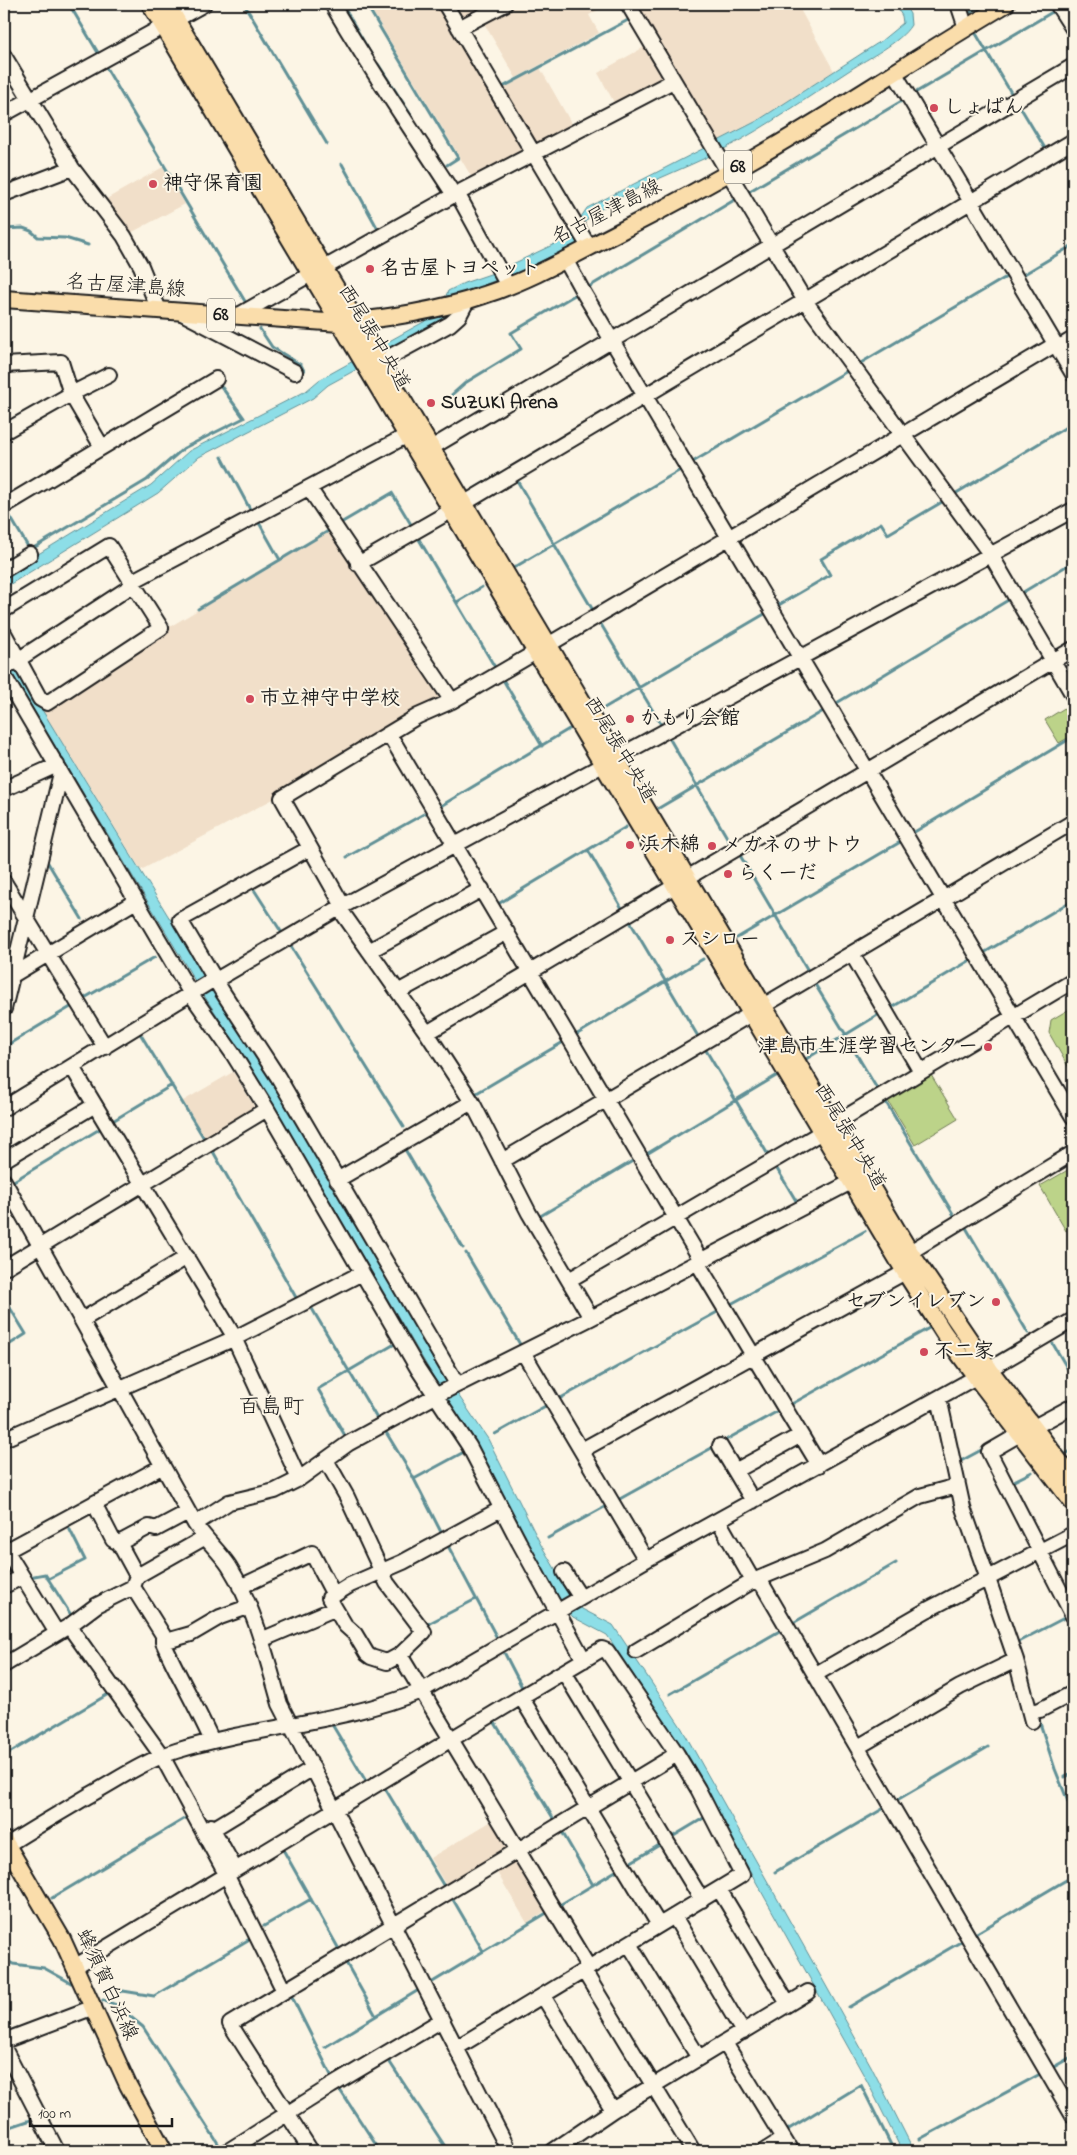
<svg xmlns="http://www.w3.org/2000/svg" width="1077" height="2155" viewBox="0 0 1077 2155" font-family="'Indie Flower','Klee One',sans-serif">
  <rect width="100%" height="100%" fill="#fcf5e5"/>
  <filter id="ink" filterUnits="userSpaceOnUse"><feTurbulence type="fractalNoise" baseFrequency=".02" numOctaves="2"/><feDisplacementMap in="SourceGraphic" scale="10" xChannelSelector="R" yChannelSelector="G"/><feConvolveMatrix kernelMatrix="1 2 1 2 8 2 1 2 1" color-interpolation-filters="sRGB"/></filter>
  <g filter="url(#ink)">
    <path fill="#f1dfc9" d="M368 4H440L527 149 474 181Z
      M450 4H498L464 22Z
      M513 4H608L589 15 599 33 516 78 482 20Z
      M634 4H797L834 71 757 121 716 143Z
      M646 46 665 76 664 80 616 106 598 73Z
      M540 68 574 128 540 146 534 145 501 89Z
      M163 167 185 204 127 235 101 202Z
      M332 530 444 697 277 797 141 870 42 710 166 629Z
      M233 1072 257 1111 207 1141 183 1101Z
      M495 1819 511 1845 508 1851 447 1887 430 1858Z
      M514 1857 548 1909 527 1923 495 1869Z"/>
    <path fill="#bcd389" stroke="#6c7852" d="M1071 704 1073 707V735L1059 743 1045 720Z
      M1073 1007V1075L1049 1033 1051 1020Z
      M931 1075 958 1119 915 1145 888 1101Z
      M1073 1167V1227L1066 1231 1040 1186Z"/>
    <path fill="#8ddee7" stroke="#609096" d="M895 4H904L910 14 911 25C900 43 868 58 850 70 808 97 768 126 724 149 681 171 631 187 592 215 582 222 579 234 576 245L516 273 456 295 447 320 328 385 313 398 199 457 158 493 4 588V575L151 485 189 451 306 391 319 380 438 314 448 291 464 283 496 272 567 238 587 208 757 121 881 41 903 23 902 16Z
      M4 642 36 700 211 986 261 1062 450 1383 488 1439 541 1545 570 1594 582 1609 613 1625 681 1727 871 2066 914 2151H902L867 2081 678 1742 607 1635 573 1617 558 1600 522 1537 475 1442 443 1396 440 1388 257 1077 201 991 11 672 4 660Z"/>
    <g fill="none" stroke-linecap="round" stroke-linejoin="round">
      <path stroke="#609096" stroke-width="3" d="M69 4 100 56
        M244 4 327 144
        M342 4 372 56
        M366 4 458 158 447 165
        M967 14 984 4
        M975 32 1013 96
        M378 64 411 115
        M105 66 246 303
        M501 88 630 19
        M913 94 1054 11
        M1019 105 1046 150
        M429 144 443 164
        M342 164 379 231
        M748 192 905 99
        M4 229 23 228 31 231 38 237 65 238 88 245
        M1021 276 1073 245
        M587 288 736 199
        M260 329 272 347 301 365 304 371
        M859 364 1008 276
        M1068 377 1073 386
        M447 399 465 383 521 349 511 333 578 293
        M222 457 252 513
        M691 463 849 370
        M515 477 594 612
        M472 490 549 445
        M953 495 1073 423
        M5 508 30 550 147 480 184 448 244 418 218 382
        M258 521 280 560
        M339 524 392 493 412 526 414 524
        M417 536 496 669
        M515 567 682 469
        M1020 594 1073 562
        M457 602 482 587
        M777 606 830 575 821 559 881 523 888 534 942 502
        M198 609 330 530
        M599 621 662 726
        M502 678 542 746
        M835 704 1010 599
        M599 711 768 612
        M668 736 732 846
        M659 808 825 710
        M440 809 439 807 569 729
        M911 834 1073 737
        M588 850 623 910
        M738 852 810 974
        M347 857 429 811
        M45 858 82 919
        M251 885 282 933
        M498 904 626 827
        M629 920 699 1038
        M737 938 902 841 901 839
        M289 943 404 1127
        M982 954 1073 900
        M813 981 846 1035
        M81 1000 155 957
        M889 1009 974 958
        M141 1035 205 1140
        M845 1035 879 1092
        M574 1036 703 959
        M4 1047 74 1005
        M704 1047 770 1158
        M806 1059 881 1013
        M475 1094 565 1041
        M884 1099 955 1217
        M1069 1120 1073 1128
        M111 1122 172 1085
        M403 1146 463 1248
        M211 1148 298 1301
        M645 1155 776 1076
        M774 1164 798 1204 796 1205
        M12 1182 103 1127
        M537 1218 636 1159
        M965 1226 1028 1333
        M466 1253 521 1346 519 1348
        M4 1298 26 1334 4 1348
        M729 1305 865 1231
        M311 1307 379 1422
        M242 1342 255 1335
        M1053 1344 1073 1378
        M127 1393 174 1372
        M557 1400 721 1310
        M788 1406 931 1327
        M83 1412 119 1397
        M384 1429 412 1475 443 1536
        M495 1434 549 1404
        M347 1439 318 1389 393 1345
        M722 1442 780 1410
        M1067 1453 1073 1450
        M960 1464 959 1462 985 1448
        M414 1479 462 1453
        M1011 1485 1010 1483 1032 1472
        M616 1501 717 1445
        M4 1534 9 1544
        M548 1538 608 1505
        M447 1544 496 1636
        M29 1577 45 1574 73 1618
        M48 1579 85 1560 67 1524
        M794 1625 793 1623 896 1563
        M78 1626 126 1694
        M424 1626 476 1599
        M1016 1643 1068 1616
        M505 1654 524 1691
        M670 1694 783 1629
        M1037 1714 1055 1769 1073 1814
        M492 1718 555 1821
        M333 1726 367 1783
        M866 1748 933 1863
        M4 1756 110 1693
        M1065 1777 1073 1773
        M383 1785 445 1888
        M340 1798 347 1795
        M897 1800 988 1747
        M561 1830 593 1885
        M672 1837 707 1816
        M281 1846 340 1951
        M628 1864 661 1844
        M775 1872 886 1807
        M939 1872 1011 1996
        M451 1896 483 1951
        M52 1898 189 1816
        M558 1906 619 1869
        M264 1926 311 1899
        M975 1934 1073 1876
        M4 1959 13 1964 44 1968 71 1983
        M344 1959 376 2016
        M431 1983 550 1911
        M119 1992 123 1991 154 1996 253 1937
        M290 1993 333 2079
        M103 2000 116 2005 143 2027 223 2151
        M849 2007 964 1940
        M325 2047 417 1991
        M387 2058 448 2151
        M1052 2068 1073 2056
        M338 2087 380 2151
        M4 2129 34 2119
        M784 2132 861 2085 894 2151
        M920 2139 1042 2073
        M752 2151 762 2145"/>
      <defs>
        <path id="minor" d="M332 4C370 70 413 131 454 195
          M445 4 589 247
          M628 4 805 301 991 555 1073 695
          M958 4 966 28
          M1057 4 1073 29
          M459 28 505 4
          M4 56 72 168 124 236 141 266 159 310
          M894 72 1073 374
          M4 114 204 4
          M457 193 508 286
          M4 194 72 168
          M565 259 582 290 1073 1117
          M324 268 454 195 673 81
          M182 313 295 372
          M237 316 311 274
          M1058 348 1073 339
          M380 362 450 324 459 316 467 301
          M4 365 61 362 71 394 4 432
          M102 447 71 394 109 375
          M431 448 1073 66
          M309 488 452 701
          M4 506 216 379
          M358 564 463 504 1073 141
          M4 570 30 554
          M131 582 406 436
          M4 610 109 546 161 628 47 703 40 699 4 633
          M548 645 1056 344
          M4 669 133 585
          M4 676 191 994 233 1054 267 1109 418 1369 469 1446 519 1542 584 1660
          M389 734 701 1260
          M4 789 57 765
          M310 848 180 920 222 991 278 1077 457 1384
          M687 878 1073 649
          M4 882 105 1047
          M343 906 282 798 418 716 452 701 536 652
          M339 908 427 1033 472 1102 529 1213 591 1318
          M369 951 482 889
          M852 954 921 1072
          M8 978 136 901
          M398 992 507 932
          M763 1006 1073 822
          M4 1009 61 773
          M427 1033 675 886
          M72 1067 235 1338
          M4 1108 211 981 216 980 339 908 1073 510
          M834 1124 1073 981
          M4 1160 95 1105
          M502 1161 751 1014
          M337 1180 472 1102
          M4 1181 195 1524C205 1539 219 1551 229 1566 254 1605 267 1659 280 1704L509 2151
          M910 1252 1073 1153
          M697 1262 819 1465
          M4 1268 267 1109
          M569 1280 822 1132
          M82 1320 187 1257
          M234 1338 299 1479
          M523 1352 646 1560
          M939 1398 963 1508 988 1579
          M1034 1427 1073 1406
          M1020 1434 989 1452 1073 1616
          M4 1439 235 1338 362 1273
          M720 1446 753 1501
          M582 1450 905 1272
          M326 1460 347 1497 387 1583 424 1632 400 1655
          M735 1471 801 1435
          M94 1503 113 1540 119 1543
          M718 1520 753 1581 762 1584 1073 2116
          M195 1524 229 1502 275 1491 299 1479 349 1443 435 1396 591 1318 851 1182
          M4 1547 57 1633
          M6 1551 163 1466
          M564 1572 581 1598
          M137 1576 119 1543 149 1527 156 1529 188 1512
          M988 1579 1016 1660 1032 1721
          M134 1584 137 1576 204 1538
          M4 1586 22 1577
          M240 1587 312 1553 334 1595 350 1585 403 1562 501 1509
          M334 1595 329 1598 345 1625 355 1634 367 1654 371 1657 387 1662 400 1655 589 1968
          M69 1626 97 1605 133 1587 163 1635V1642
          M261 1640 334 1609
          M636 1651 753 1581 825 1551 920 1496 957 1486
          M4 1665 69 1626 162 1756 226 1874 284 1991
          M564 1672 702 1900
          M816 1674 927 1610 1073 1534
          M1030 1712 1040 1710 1073 1693
          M212 1741C197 1707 178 1676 163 1642L191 1634 220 1617 248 1607
          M858 1747 960 1687 1016 1660
          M211 1826 235 1869
          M213 1829 313 1768
          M4 1847C32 1829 60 1813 88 1796 117 1780 144 1761 176 1751 256 1726 343 1723 421 1691L646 1560 976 1377 1073 1320
          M719 1889 788 2004
          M674 1916 743 2032
          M629 1944 699 2058
          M76 1966 521 1697
          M584 1971 693 2151
          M543 1996 613 2110
          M4 2041 94 2007
          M725 2043 791 2151
          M4 2048 57 2151
          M456 2048 742 1875 698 1789 677 1754 607 1651 602 1649 521 1697 659 1925
          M228 2151 331 2086 442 2020
          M311 2151 230 2024 677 1754
          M553 2151 613 2110 808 1992
          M764 2151 783 2139"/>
        <path id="major" d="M150 4 905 1272 944 1333 976 1377 1073 1503
          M167 4 910 1252 990 1370 1073 1479
          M4 299 340 323C388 318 438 311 484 295 528 281 570 257 611 236 674 204 736 170 797 133 867 91 935 46 1006 4
          M4 1840 62 1939 128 2085 164 2151"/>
      </defs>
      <use href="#minor" stroke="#1c1c1c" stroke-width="18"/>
      <use href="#major" stroke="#1c1c1c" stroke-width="20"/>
      <use href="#minor" stroke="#fcf5e5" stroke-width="14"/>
      <use href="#major" stroke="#faddab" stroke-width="16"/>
    </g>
  </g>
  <g fill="#d1495b" stroke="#fcf5e5" stroke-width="2">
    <circle cx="934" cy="108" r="5"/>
    <circle cx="153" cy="184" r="5"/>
    <circle cx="370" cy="269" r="5"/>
    <circle cx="431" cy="403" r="5"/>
    <circle cx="250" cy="699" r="5"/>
    <circle cx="630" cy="719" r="5"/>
    <circle cx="630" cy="845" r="5"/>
    <circle cx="712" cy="846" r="5"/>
    <circle cx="728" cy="874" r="5"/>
    <circle cx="670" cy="940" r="5"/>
    <circle cx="988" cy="1047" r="5"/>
    <circle cx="996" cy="1302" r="5"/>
    <circle cx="924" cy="1352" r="5"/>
  </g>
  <g text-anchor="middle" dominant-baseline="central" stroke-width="4" stroke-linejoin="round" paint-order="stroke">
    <g fill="#fcf5e5" stroke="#5f5d58" stroke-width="1">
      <rect x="724" y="150.5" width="28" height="33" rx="4"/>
      <rect x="207" y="298.5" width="28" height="33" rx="4"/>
    </g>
    <g font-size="19" font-weight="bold" fill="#1c1c1c">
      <text x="738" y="167">68</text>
      <text x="221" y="315">68</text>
    </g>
    <g font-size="20" font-weight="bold" fill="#1c1c1c" stroke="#fcf5e5" text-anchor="start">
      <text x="944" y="108">しょぱん</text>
      <text x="163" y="184">神守保育園</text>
      <text x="380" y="269">名古屋トヨペット</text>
      <text x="441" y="403">SUZUKI Arena</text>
      <text x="260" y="699">市立神守中学校</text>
      <text x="640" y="719">かもり会館</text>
      <text x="640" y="845">浜木綿</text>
      <text x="722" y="846">メガネのサトウ</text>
      <text x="738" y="874">らくーだ</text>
      <text x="680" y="940">スシロー</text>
      <text x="978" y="1047" text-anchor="end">津島市生涯学習センター</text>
      <text x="986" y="1302" text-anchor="end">セブンイレブン</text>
      <text x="934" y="1352">不二家</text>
    </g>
    <g font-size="20" fill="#1c1c1c" stroke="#fcf5e5">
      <text transform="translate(607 213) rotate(-27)">名古屋津島線</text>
      <text transform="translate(126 287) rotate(4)">名古屋津島線</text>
      <text transform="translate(373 338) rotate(59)">西尾張中央道</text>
      <text transform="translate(619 750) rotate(59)">西尾張中央道</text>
      <text transform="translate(849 1137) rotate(59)">西尾張中央道</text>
      <text transform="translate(106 1985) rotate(65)">蜂須賀白浜線</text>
    </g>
    <g font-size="22" fill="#1c1c1c" stroke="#fcf5e5">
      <text x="271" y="1408">百島町</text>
    </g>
  </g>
  <rect width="1077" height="2155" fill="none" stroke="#fcf5e5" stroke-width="20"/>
  <rect x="10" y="10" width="1057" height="2135" fill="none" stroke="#1c1c1c" stroke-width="2" filter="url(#ink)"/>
  <path d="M30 2118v8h142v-8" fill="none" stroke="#1c1c1c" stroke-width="2.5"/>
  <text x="38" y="2118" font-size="15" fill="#1c1c1c" stroke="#fcf5e5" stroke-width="4" paint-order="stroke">100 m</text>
</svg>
